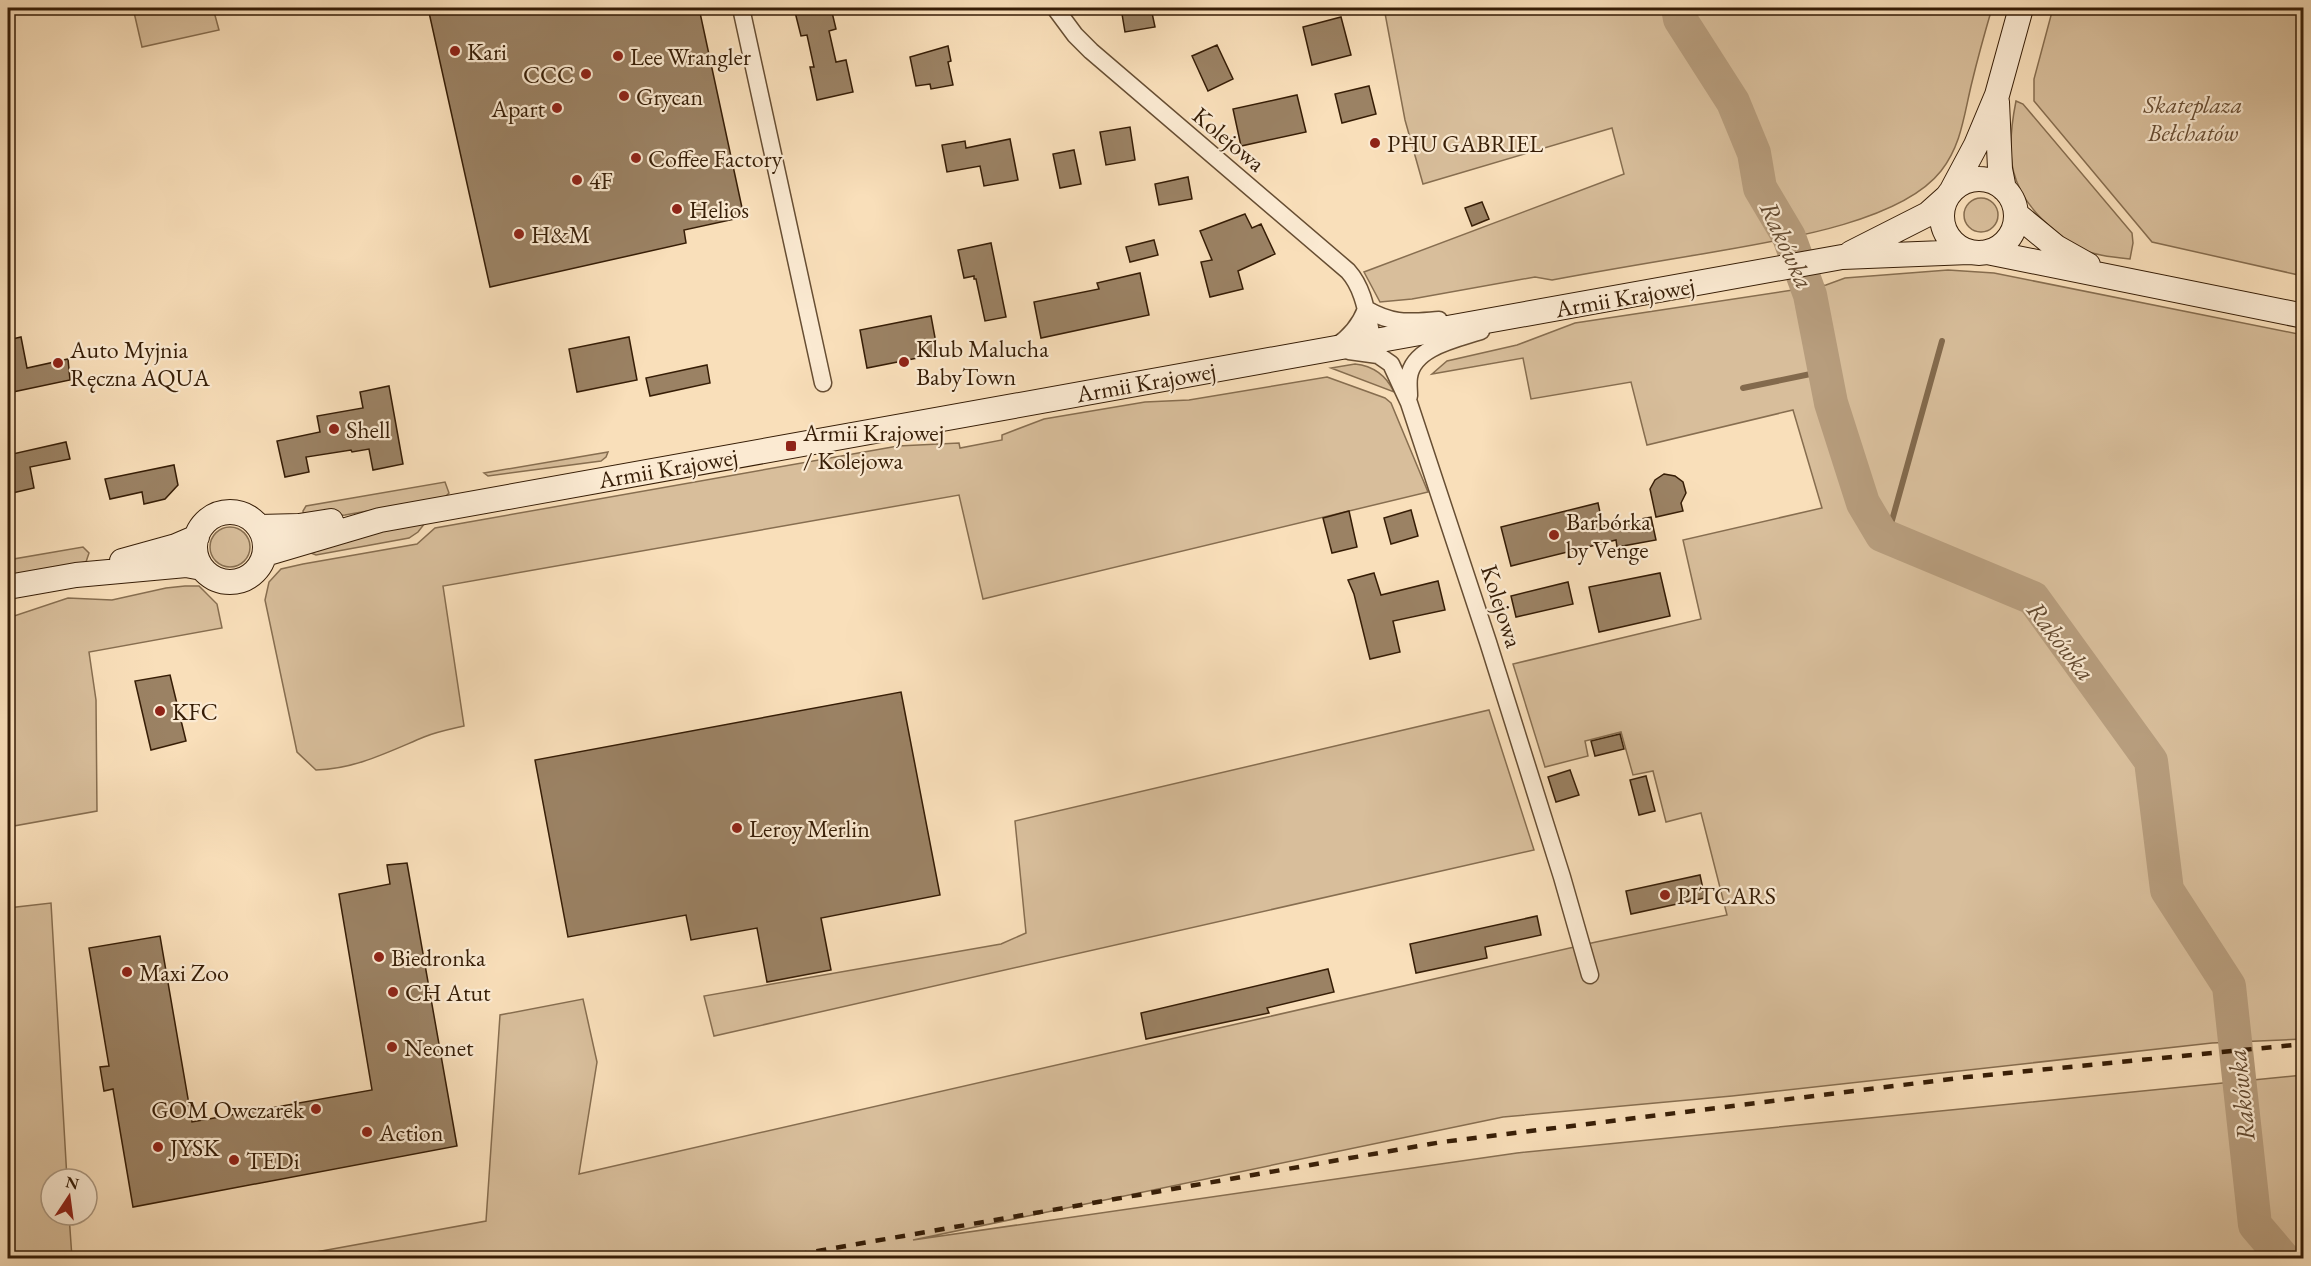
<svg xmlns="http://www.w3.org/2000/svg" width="2311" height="1266" viewBox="0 0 2311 1266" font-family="'EB Garamond',serif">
  <rect width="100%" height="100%" fill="#f9dfba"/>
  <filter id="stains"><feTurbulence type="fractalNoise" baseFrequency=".00333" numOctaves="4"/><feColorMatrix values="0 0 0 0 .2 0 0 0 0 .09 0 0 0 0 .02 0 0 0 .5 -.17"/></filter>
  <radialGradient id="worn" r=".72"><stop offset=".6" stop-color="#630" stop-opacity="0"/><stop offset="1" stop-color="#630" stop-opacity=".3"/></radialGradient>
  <path fill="#d8be9b" stroke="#876e50" stroke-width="1.5" d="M133 8H213L219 30 142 47Z
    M1384 8H1992C1985 32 1978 57 1972 82 1964 114 1962 144 1941 171 1898 226 1761 243 1696 255 1648 263 1600 271 1552 280L1535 277 1412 299 1380 302 1364 272 1624 174 1612 128 1423 184 1405 120Z
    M2053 8H2303V276L2152 242 2034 101V79Z
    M2016 101 2023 104 2132 233 2133 243 2130 259C2111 257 2092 255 2076 247 2068 243 2061 235 2054 230 2008 192 2005 156 2016 101Z
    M1964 215a17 17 0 1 1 34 0a17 17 0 1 1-34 0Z
    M1948 270 1994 273 2303 335V1039L2212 1043 1732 1096 1503 1117 913 1240 1517 1153 2303 1075V1258H283L486 1221 500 1015 583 999 597 1062 579 1174 1596 942 1727 915 1701 813 1666 822 1653 771 1633 775 1621 732 1585 741 1588 756 1545 767 1513 664 1701 619 1683 540 1822 508 1793 410 1647 445 1631 382 1531 399 1523 358 1432 374 1447 361 1517 345 1575 323 1826 285 1845 278Z
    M1355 364C1374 366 1386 375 1394 392L1331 368Z
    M1327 377 1385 398 1391 403 1428 492 983 599 959 495 443 586 464 726C451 729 436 732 424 737 388 752 355 769 316 770L297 752 265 600 269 582 281 569 303 564 417 544 435 528 898 446 959 443 960 448 1002 440V435L1044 419 1145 402 1189 400Z
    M608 452 606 457 601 461 488 476 484 473Z
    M445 482 449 493 445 497 345 515 304 519 303 511 306 506Z
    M425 523 418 532 409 538 316 555 311 553 369 533Z
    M210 547a20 20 0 1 1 40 0a20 20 0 1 1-40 0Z
    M83 547 89 553 86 562 8 576V560Z
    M185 586H199L217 604 222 628 89 652 96 700 97 811 8 827V618L68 598 112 600 166 588Z
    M1489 710 1534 850 714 1036 704 996 1001 944 1026 933 1015 821Z
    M51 903 67 1179H51V1215H69L72 1258H8V908Z"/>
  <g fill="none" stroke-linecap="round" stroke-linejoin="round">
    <path stroke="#836a4d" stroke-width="6" d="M1743 388 1825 371
      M1882 535 1891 524 1942 341"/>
    <path stroke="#b79d7d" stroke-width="34" d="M1678 8 1680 19 1733 102 1754 153 1760 188 1789 237 1810 295 1831 403 1863 503 1882 535 2033 598 2151 761 2167 890 2229 986 2255 1225 2283 1258"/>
  </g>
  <path fill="#9b8264" stroke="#361d06" stroke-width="1.5" d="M428 8H699L744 217 684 230 686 243 490 287Z
    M817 8H831L836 29 829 31 836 62 846 60 853 92 817 100 810 67H814L807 35 801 36 795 12Z
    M1121 8H1151L1155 27 1125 32Z
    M1341 17 1351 55 1312 65 1303 27Z
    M1217 45 1233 79 1208 91 1192 56Z
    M948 46 951 61 948 62 953 85 931 89 930 84 916 86 910 57Z
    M1369 86 1376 114 1342 123 1335 94Z
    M1297 95 1306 132 1241 146 1233 109Z
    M1130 127 1135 160 1106 165 1100 132Z
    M1010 139 1018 180 984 186 980 166 947 172 942 145 965 141 966 148Z
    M1074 150 1081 184 1060 188 1053 154Z
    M1188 177 1192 199 1159 205 1155 184Z
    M1482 202 1489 219 1472 226 1465 208Z
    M1245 214 1252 228 1261 224 1275 254 1238 271 1243 289 1210 297 1201 262 1212 260 1200 231Z
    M1154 240 1158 255 1130 262 1126 247Z
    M991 243 1006 317 985 321 976 279H974V276L964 278 958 250Z
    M1140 273 1149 315 1041 338 1034 302 1099 289 1097 283Z
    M931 316 938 354 867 368 860 330Z
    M21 337 27 368 68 359 70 380 8 393V340Z
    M629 337 637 380 577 392 569 349Z
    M707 365 710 383 650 396 646 378Z
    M389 386 403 464 373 470 369 449 352 452 351 450 306 457 309 472 285 477 277 441 320 432 317 416 363 408 360 392Z
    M66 442 70 459 30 467 34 488 8 494V455Z
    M174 465 178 485 165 499 144 504 142 492 110 499 105 479Z
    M1664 474 1675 476 1683 482 1686 493 1681 503 1683 511 1656 517 1650 489 1655 480Z
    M1598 503 1603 526 1651 517 1656 540 1617 547 1616 540 1511 566 1501 527Z
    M1411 510 1418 536 1391 544 1384 518Z
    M1349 511 1357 547 1332 553 1323 518Z
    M1374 573 1381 595 1438 581 1445 610 1393 621 1400 652 1370 659 1354 594 1348 580Z
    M1660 573 1670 616 1599 632 1589 587Z
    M1568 582 1573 604 1516 617 1511 596Z
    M170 675 186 741 151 750 135 681Z
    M901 692 940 895 821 918 831 970 767 982 757 928 691 940 686 915 568 937 535 760Z
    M1620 734 1624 749 1595 756 1591 741Z
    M1570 770 1579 795 1556 802 1548 777Z
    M1646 776 1655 811 1639 815 1630 780Z
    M407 863 457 1146 133 1207 113 1089 104 1091 100 1067 109 1066 89 948 160 936 192 1122 372 1090 339 894 390 884 387 865Z
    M1700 875 1705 898 1631 914 1626 891Z
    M1537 916 1541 935 1485 947 1487 958 1416 973 1410 944Z
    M1328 969 1334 992 1267 1008 1269 1013 1146 1039 1141 1013Z"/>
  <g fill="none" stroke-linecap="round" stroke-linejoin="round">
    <defs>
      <path id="street" d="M741 8 823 383
        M1055 8 1075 35 1091 51 1348 271C1365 290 1367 317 1373 341
        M1366 309C1394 325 1408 322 1439 320
        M1335 347C1350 337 1360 325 1366 309
        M1349 351 1378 355 1391 364 1409 403 1488 642 1562 877 1590 975
        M1409 396C1409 390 1408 383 1409 377 1413 347 1457 339 1481 331"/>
      <path id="secondary" d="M1997 102 2000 169 2004 189
        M1942 216a37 37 0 1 1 74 0a37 37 0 1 1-74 0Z
        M1952 190 1976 145 1997 95 2021 8
        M2016 214 2056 247 2088 265
        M1987 252 2304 316
        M1851 253 1928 214 1947 197
        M195 547a35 35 0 1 1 70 0a35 35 0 1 1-70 0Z
        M259 527 299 526 331 521
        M265 554 380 520 1842 257 1969 252
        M122 561 176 546 197 537
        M8 587 76 575 186 565 202 568"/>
    </defs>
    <use href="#street" stroke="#674e33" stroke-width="19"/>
    <use href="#secondary" stroke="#361d06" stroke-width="26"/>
    <use href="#street" stroke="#fbead2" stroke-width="16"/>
    <use href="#secondary" stroke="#fbead2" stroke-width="24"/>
    <path stroke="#361d06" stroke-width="4.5" stroke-dasharray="10 10" stroke-linecap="butt" d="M777 1258 1442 1142 1967 1077 2304 1044"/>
  </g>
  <g fill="#8f2418" stroke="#fbead2" stroke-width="2">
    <circle cx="455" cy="51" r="6"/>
    <circle cx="618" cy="56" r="6"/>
    <circle cx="586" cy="74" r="6"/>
    <circle cx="624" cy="96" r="6"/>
    <circle cx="557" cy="108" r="6"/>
    <circle cx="1375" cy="143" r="6"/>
    <circle cx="636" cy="158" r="6"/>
    <circle cx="577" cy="180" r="6"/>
    <circle cx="677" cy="209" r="6"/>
    <circle cx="519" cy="234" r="6"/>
    <circle cx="904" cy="362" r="6"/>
    <circle cx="58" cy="363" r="6"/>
    <circle cx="334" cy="429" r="6"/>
    <rect x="785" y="440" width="12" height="12" rx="3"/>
    <circle cx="1554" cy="535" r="6"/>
    <circle cx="160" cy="711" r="6"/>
    <circle cx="737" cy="828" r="6"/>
    <circle cx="1665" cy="895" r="6"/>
    <circle cx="379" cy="957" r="6"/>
    <circle cx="127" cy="972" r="6"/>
    <circle cx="393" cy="992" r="6"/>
    <circle cx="392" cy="1047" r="6"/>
    <circle cx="316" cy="1109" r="6"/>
    <circle cx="367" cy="1132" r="6"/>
    <circle cx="158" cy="1147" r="6"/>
    <circle cx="234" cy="1160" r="6"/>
  </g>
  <g text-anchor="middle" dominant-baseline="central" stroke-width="4.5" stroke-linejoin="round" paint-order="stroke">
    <g font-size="24" fill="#361d06" stroke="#fbead2" text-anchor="start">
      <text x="467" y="51">Kari</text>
      <text x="630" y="56">Lee Wrangler</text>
      <text x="574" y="74" text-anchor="end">CCC</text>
      <text x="636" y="96">Grycan</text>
      <text x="545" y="108" text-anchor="end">Apart</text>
      <text x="1387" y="143">PHU GABRIEL</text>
      <text x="648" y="158">Coffee Factory</text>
      <text x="589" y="180">4F</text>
      <text x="689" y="209">Helios</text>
      <text x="531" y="234">H&amp;M</text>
      <text x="916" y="348">Klub Malucha<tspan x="916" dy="28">BabyTown</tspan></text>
      <text x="70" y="349">Auto Myjnia<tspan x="70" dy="28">Ręczna AQUA</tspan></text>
      <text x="346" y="429">Shell</text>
      <text x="803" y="432">Armii Krajowej<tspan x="803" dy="28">/ Kolejowa</tspan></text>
      <text x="1566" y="521">Barbórka<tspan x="1566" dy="28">by Venge</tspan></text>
      <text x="172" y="711">KFC</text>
      <text x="749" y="828">Leroy Merlin</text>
      <text x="1677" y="895">PITCARS</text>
      <text x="391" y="957">Biedronka</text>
      <text x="139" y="972">Maxi Zoo</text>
      <text x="405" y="992">CH Atut</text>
      <text x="404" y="1047">Neonet</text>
      <text x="304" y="1109" text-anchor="end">GOM Owczarek</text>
      <text x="379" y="1132">Action</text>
      <text x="170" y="1147">JYSK</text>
      <text x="246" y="1160">TEDi</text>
    </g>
    <g font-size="24" font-style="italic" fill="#674d33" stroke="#fbead2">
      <text x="2193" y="104">Skateplaza<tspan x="2193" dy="28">Bełchatów</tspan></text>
    </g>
    <g font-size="24" fill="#361d06" stroke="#fbead2">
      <text transform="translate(1229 139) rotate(40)">Kolejowa</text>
      <text transform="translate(1625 297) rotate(-10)">Armii Krajowej</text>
      <text transform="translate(1146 382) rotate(-10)">Armii Krajowej</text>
      <text transform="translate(668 468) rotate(-10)">Armii Krajowej</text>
      <text transform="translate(1502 606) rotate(72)">Kolejowa</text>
    </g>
    <g font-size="26" font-style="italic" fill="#634a30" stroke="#fbead2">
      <text transform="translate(1787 245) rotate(65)">Rakówka</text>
      <text transform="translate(2061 641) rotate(52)">Rakówka</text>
      <text transform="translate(2241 1095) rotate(-96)">Rakówka</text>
    </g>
  </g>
  <rect width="2311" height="1266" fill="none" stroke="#f9dfba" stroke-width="30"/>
  <rect x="9" y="9" width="2293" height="1248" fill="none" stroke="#361d06" stroke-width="3"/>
  <rect x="15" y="15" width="2281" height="1236" fill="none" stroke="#361d06" stroke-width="1.5"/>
  <g transform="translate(69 1197) rotate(13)"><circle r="28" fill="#fbead2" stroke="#ac9880" stroke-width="1.5"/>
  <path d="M0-4.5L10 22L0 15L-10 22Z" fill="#8f2418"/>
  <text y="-9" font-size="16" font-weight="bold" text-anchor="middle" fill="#361d06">N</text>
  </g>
  <rect width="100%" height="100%" filter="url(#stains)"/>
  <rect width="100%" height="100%" fill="url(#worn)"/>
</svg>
